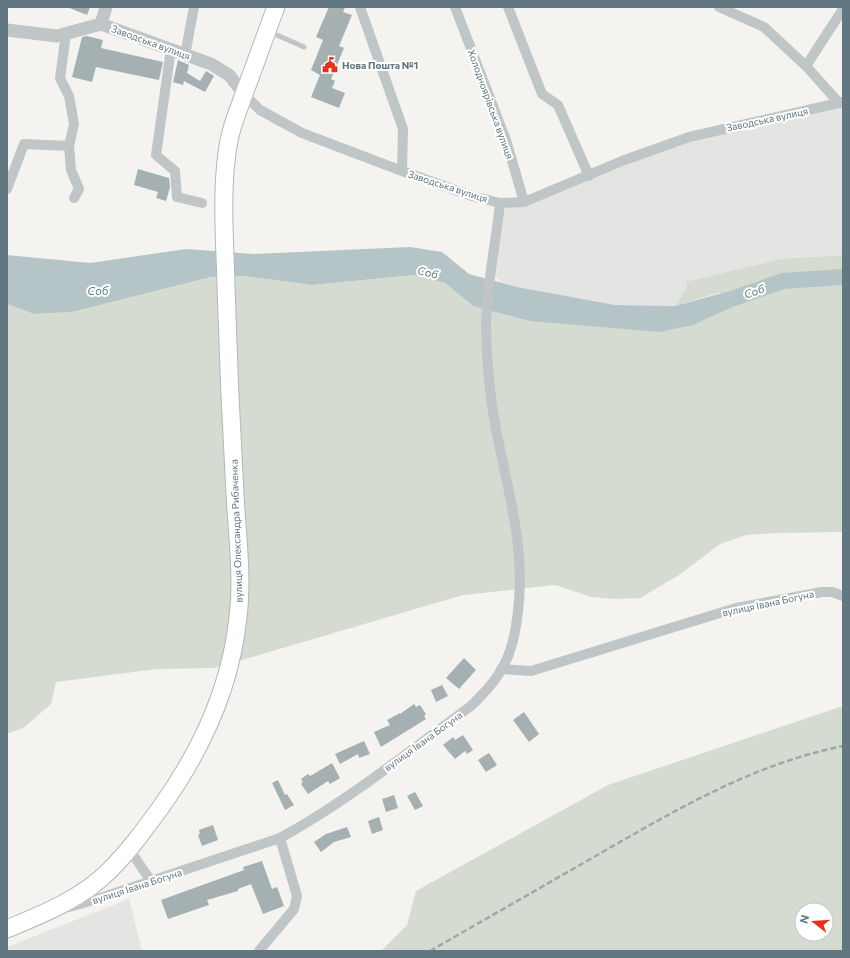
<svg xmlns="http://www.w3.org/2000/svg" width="850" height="958" viewBox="0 0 850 958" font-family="Commissioner,sans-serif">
  <rect width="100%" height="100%" fill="#f4f3ef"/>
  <path fill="#e4e5e3" d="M843 102V255L780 259 686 283 687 288 675 306 615 305 517 287 502 282 492 274 500 203 524 202 661 146Z
    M129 899 142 951H7V947Z"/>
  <path fill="#d5dbd0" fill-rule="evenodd" d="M843 255V532L777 533 746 535 720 544 679 575 640 598 615 599 592 597 555 585 463 595 215 668 157 669 56 682 51 704 23 728 7 734V304L34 314 72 312 211 277 243 276 312 285 415 275 445 283 473 306 659 332 731 293H718L675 306 687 288 686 282 780 259Z
    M840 707H843V951H381L407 925 416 891 608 785ZM802 910H826V934H802Z"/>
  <path fill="#b5c5c7" d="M410 247 442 252 469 274 517 287 615 305 675 306 726 292 739 296 730 308 693 325 659 332 530 321 473 306 445 283 415 275 312 285 243 276 211 277 72 312 34 314 7 304V255L90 263 186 249 254 254Z"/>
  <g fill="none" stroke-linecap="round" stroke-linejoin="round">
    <path stroke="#b5c5c7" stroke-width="16" d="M720 303 783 281 843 277"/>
  </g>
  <path fill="#a5b0b3" d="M67 7H90L87 15Z
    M329 7H345L343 12 352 15 339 46 344 48 331 79 335 81 332 88 345 93 339 108 311 97 320 75 311 70 323 40 316 37Z
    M87 36 103 40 101 48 163 62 159 80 96 67 92 82 72 77 82 37Z
    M178 60 189 65 187 73 200 81 206 71 214 76 205 92 184 81 183 85 173 82Z
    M138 169 169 178 170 187 166 201 156 198 158 192 134 185Z
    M464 658 476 670 459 689 446 678Z
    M442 685 448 696 436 702 431 690Z
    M414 704 416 707 420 705 426 714 424 716 426 719 381 747 374 732 390 725 387 720 400 713V714Z
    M524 712 539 734 529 742 513 720Z
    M463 735 473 750 467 754 465 751 455 759 443 745 453 737 455 740Z
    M364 741 370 754 359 758 358 754 340 764 335 754Z
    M489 753 497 765 486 772 478 760Z
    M332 763 340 778 330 784 328 781 308 794 301 784 303 782 301 779 308 774 310 776 312 775Z
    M278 780 285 795 287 794 294 805 285 810 272 783Z
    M415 792 423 806 415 810 407 796Z
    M394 795 398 808 386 812 382 799Z
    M379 817 383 830 372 834 368 821Z
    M213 825 218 840 202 846 198 835 200 834 199 830Z
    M347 827 351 837 334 842 321 852 314 842 326 834Z
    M262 861 272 889 277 887 284 906 263 914 251 884 238 889V891L207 900 209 905 168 919 161 900 244 870 243 867Z"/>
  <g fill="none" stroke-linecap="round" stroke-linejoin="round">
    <defs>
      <path id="trunk" d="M7 929C43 914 81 899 109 871 129 851 145 829 161 807 201 751 231 686 238 617 243 577 237 534 235 494 231 425 228 356 226 287 225 243 221 197 227 153 229 132 237 114 244 94 255 65 265 36 276 7"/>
    </defs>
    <use href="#trunk" stroke="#b3b7b9" stroke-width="19"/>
    <path stroke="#c0c5c7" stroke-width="5" d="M270 32 304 47"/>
    <path stroke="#c0c5c7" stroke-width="10" d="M360 7 403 129 402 171
      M455 7 506 140 524 202
      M508 7 542 94 558 105 589 176
      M719 7 764 27 806 66 839 103
      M66 34 60 78 69 96 74 124 69 146 71 170 79 189 74 198
      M171 49 156 155 175 171 177 197 202 203
      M185 55 194 7
      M806 66 843 9
      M244 94 260 110 302 133 402 171 472 196 500 203 524 202 622 161 689 137 843 102
      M7 189 24 144 69 146
      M501 669 531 671 736 608 822 592H832L843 596
      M129 849 151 881
      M69 907 97 899 280 838C348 801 409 751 471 706 484 693 497 680 505 663 513 647 516 629 518 611 528 529 495 458 489 378 487 360 486 341 486 323 487 283 496 242 500 203
      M259 951 294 909 297 896 280 838"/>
    <path stroke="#c0c5c7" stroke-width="13" d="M101 24 211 64 229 75 244 94
      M101 24 106 7
      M7 30 57 36 101 24"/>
    <use href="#trunk" stroke="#fff" stroke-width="17"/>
    <path stroke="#9ea7ab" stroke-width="2.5" stroke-dasharray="6 3" stroke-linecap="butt" d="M430 951C489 917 547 884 606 850 683 806 755 764 843 746"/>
  </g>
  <defs>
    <symbol id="civic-bare" viewBox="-9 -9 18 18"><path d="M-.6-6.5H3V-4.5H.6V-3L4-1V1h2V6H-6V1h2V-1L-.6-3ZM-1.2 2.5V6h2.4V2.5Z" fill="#e93119" stroke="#fff" stroke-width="2.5" paint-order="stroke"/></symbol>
  </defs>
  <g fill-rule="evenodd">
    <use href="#civic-bare" x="319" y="54" width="22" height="22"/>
  </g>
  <g text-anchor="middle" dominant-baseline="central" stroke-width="4" stroke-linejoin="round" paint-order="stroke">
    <g font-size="10" fill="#617782" stroke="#fff">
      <text transform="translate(151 42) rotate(20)">Заводська вулиця</text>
      <text transform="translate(491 104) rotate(70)">Холодноярівська вулиця</text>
      <text transform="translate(767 119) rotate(-12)">Заводська вулиця</text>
      <text transform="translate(448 186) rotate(18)">Заводська вулиця</text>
      <text transform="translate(236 531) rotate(-92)">вулиця Олександра Рибаченка</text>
      <text transform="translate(768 603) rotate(-12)">вулиця Івана Богуна</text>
      <text transform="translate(423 741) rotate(-36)">вулиця Івана Богуна</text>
      <text transform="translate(137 886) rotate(-18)">вулиця Івана Богуна</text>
    </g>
    <g font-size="10" font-weight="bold" fill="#617782" stroke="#fff" text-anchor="start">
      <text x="342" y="65">Нова Пошта №1</text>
    </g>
    <g font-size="11" font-style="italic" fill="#5d7b7f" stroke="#fff">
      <text transform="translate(428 272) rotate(13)">Соб</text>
      <text x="98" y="290">Соб</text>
      <text transform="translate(754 291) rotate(-19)">Соб</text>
    </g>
  </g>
  <rect width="850" height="958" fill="none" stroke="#617782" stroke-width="16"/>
  <g transform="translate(814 922) rotate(287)"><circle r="19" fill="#ffffff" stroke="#c0c9cd"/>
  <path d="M0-3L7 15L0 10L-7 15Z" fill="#e93119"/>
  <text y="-6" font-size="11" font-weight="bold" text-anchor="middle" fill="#617782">N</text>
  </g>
</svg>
